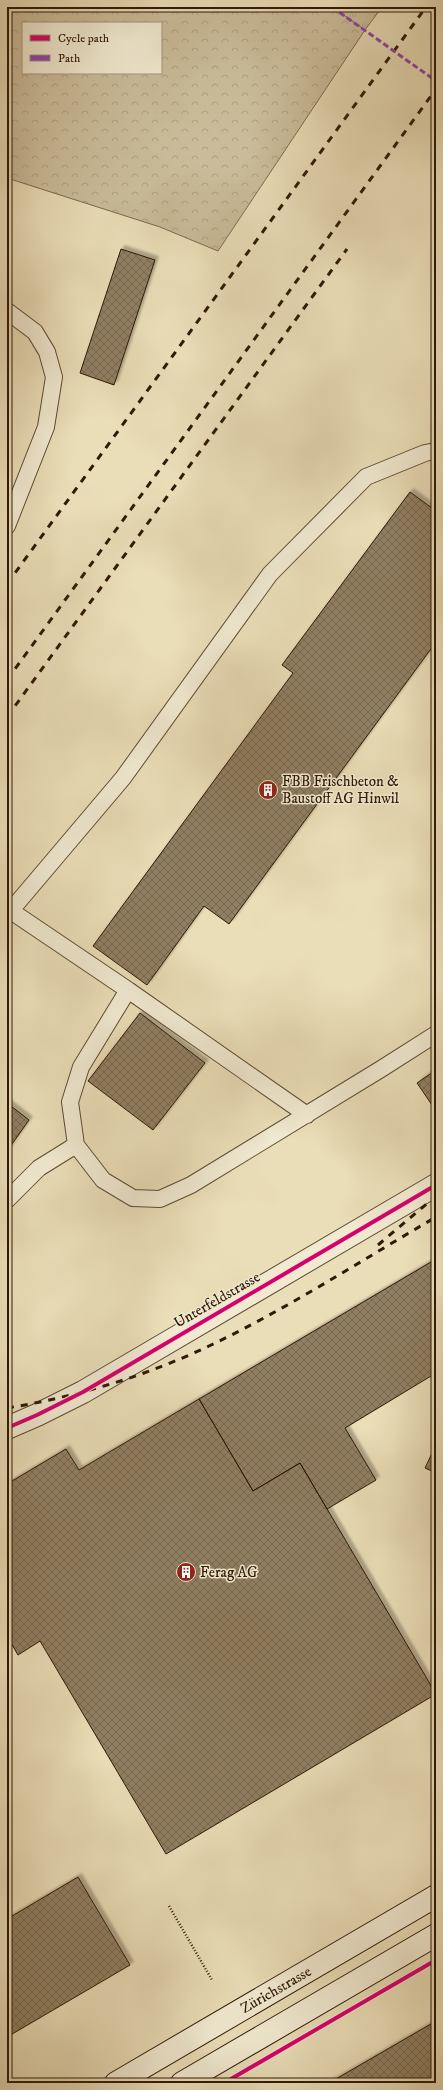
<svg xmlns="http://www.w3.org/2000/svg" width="443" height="2090" viewBox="0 0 443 2090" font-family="'IM FELL DW Pica',serif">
  <defs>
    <pattern id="grass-tufts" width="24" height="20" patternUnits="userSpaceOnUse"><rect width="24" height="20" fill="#cabc9a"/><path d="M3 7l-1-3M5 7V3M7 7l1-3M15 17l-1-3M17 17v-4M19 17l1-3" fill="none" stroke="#aea183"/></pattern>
    <pattern id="forest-crowns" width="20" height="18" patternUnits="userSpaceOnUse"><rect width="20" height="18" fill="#cabc9a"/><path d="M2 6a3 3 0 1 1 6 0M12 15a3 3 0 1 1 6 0" fill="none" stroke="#aea183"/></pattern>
    <pattern id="building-cross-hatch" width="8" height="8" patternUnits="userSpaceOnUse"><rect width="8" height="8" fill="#907f63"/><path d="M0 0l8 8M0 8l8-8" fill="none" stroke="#766750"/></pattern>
    <filter id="shadow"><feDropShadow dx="3.5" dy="-3.5" stdDeviation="1" flood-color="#0004"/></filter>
  </defs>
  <rect width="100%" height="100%" fill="#eadeb8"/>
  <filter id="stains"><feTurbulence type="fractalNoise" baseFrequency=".005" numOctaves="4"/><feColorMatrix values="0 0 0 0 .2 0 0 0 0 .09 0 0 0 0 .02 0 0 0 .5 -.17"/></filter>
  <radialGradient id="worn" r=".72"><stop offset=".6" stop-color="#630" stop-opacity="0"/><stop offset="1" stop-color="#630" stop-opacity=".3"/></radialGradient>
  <path fill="url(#grass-tufts)" stroke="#7c6a50" d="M332 7H382L365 30Z"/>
  <path fill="url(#forest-crowns)" stroke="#7c6a50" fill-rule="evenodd" d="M7 7H332L365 30 218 251 160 227 7 178ZM23 23H161V73H23Z"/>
  <path fill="url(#building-cross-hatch)" stroke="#2f1806" filter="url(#shadow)" d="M121 249 155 260 114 385 80 373Z
    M410 492 436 511V642L229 924 204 906 147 985 93 946 293 673 282 665Z
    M140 1013 205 1063 153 1130 88 1081Z
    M436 1070V1111L417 1083Z
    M7 1103 29 1120 7 1151Z
    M436 1259V1373L345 1428 376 1480 327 1509 300 1463 253 1491 199 1399Z
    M199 1399 253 1491 300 1463 436 1694 166 1854 40 1641 18 1655 7 1636V1484L66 1449 79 1470Z
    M433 1451 436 1453V1473L425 1468Z
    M78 1877 130 1965 7 2037V1919Z
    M436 2021V2083H329Z"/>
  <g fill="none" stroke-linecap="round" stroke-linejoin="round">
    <defs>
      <path id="lane" d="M7 311 35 332 47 352 54 377 46 427 7 526
        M11 911 128 990
        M7 915 123 778 270 574 366 477 425 453 436 451
        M307 1115 128 990 81 1067 70 1102 76 1145 103 1180 133 1198 160 1199 191 1185 381 1069 436 1034
        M7 1200 39 1168 76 1145"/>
      <path id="street" d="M7 1428 37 1415 83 1392 436 1185"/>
      <path id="secondary" d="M116 2083 436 1896
        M182 2083 436 1935"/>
    </defs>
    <use href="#lane" stroke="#5e4a32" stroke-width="18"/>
    <use href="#street" stroke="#5e4a32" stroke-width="24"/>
    <use href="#secondary" stroke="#2f1806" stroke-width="24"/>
    <path stroke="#2f1806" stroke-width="2.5" stroke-dasharray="1 2" stroke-linecap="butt" d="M169 1906 212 1980"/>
    <use href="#lane" stroke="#f1ead1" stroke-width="16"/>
    <use href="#street" stroke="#f1ead1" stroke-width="22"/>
    <use href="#secondary" stroke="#f1ead1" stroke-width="22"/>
    <path stroke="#2f1806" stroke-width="3" stroke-dasharray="7 7" stroke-linecap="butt" d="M7 584 426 7
      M7 680 436 89
      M7 717 347 249
      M378 1245 436 1196
      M7 1408C76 1397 146 1376 209 1346 287 1309 362 1260 436 1217"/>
    <path stroke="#8e44ad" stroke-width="3" stroke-dasharray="6 3" stroke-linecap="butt" d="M332 7 436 81
      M436 120 434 127 436 132"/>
    <defs>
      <path id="cycleway" d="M7 1428 37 1415 83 1392 436 1185
        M224 2083 436 1960"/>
    </defs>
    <use href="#cycleway" stroke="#f1ead1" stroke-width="6"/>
    <use href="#cycleway" stroke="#d6006c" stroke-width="4"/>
  </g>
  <defs>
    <symbol id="building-disc" viewBox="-11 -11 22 22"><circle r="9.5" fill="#8f2418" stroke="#f1ead1"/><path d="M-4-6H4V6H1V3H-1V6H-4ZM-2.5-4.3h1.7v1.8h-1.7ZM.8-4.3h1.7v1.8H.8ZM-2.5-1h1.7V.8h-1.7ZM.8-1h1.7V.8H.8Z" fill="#fff"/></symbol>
  </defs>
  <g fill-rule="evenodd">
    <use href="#building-disc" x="257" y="779" width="22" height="22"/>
    <use href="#building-disc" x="175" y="1561" width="22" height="22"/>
  </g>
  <g text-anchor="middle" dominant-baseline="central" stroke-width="3" stroke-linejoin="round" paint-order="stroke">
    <g font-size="15" fill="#2f1806" stroke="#f1ead1" text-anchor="start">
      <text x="282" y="781">FBB Frischbeton &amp;<tspan x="282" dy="17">Baustoff AG Hinwil</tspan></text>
      <text x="200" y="1572">Ferag AG</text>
    </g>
    <g font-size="15" fill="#2f1806" stroke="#f1ead1">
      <text transform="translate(217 1300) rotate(-30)">Unterfeldstrasse</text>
      <text transform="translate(276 1990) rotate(-30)">Zürichstrasse</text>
    </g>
  </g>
  <rect width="443" height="2090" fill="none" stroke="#eadeb8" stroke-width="24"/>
  <rect x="8" y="8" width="427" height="2074" fill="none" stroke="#2f1806" stroke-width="2"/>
  <rect x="12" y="12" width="419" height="2066" fill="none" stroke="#2f1806"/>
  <rect x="22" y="22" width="140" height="52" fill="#f1ead1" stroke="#a39680"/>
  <rect x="30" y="35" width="20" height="6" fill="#d6006c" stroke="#a39680"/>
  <text x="58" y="42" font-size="12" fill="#2f1806">Cycle path</text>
  <rect x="30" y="55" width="20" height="6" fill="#8e44ad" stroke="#a39680"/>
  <text x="58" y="62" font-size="12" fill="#2f1806">Path</text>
  <rect width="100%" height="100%" filter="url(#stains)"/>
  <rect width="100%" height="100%" fill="url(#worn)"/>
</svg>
